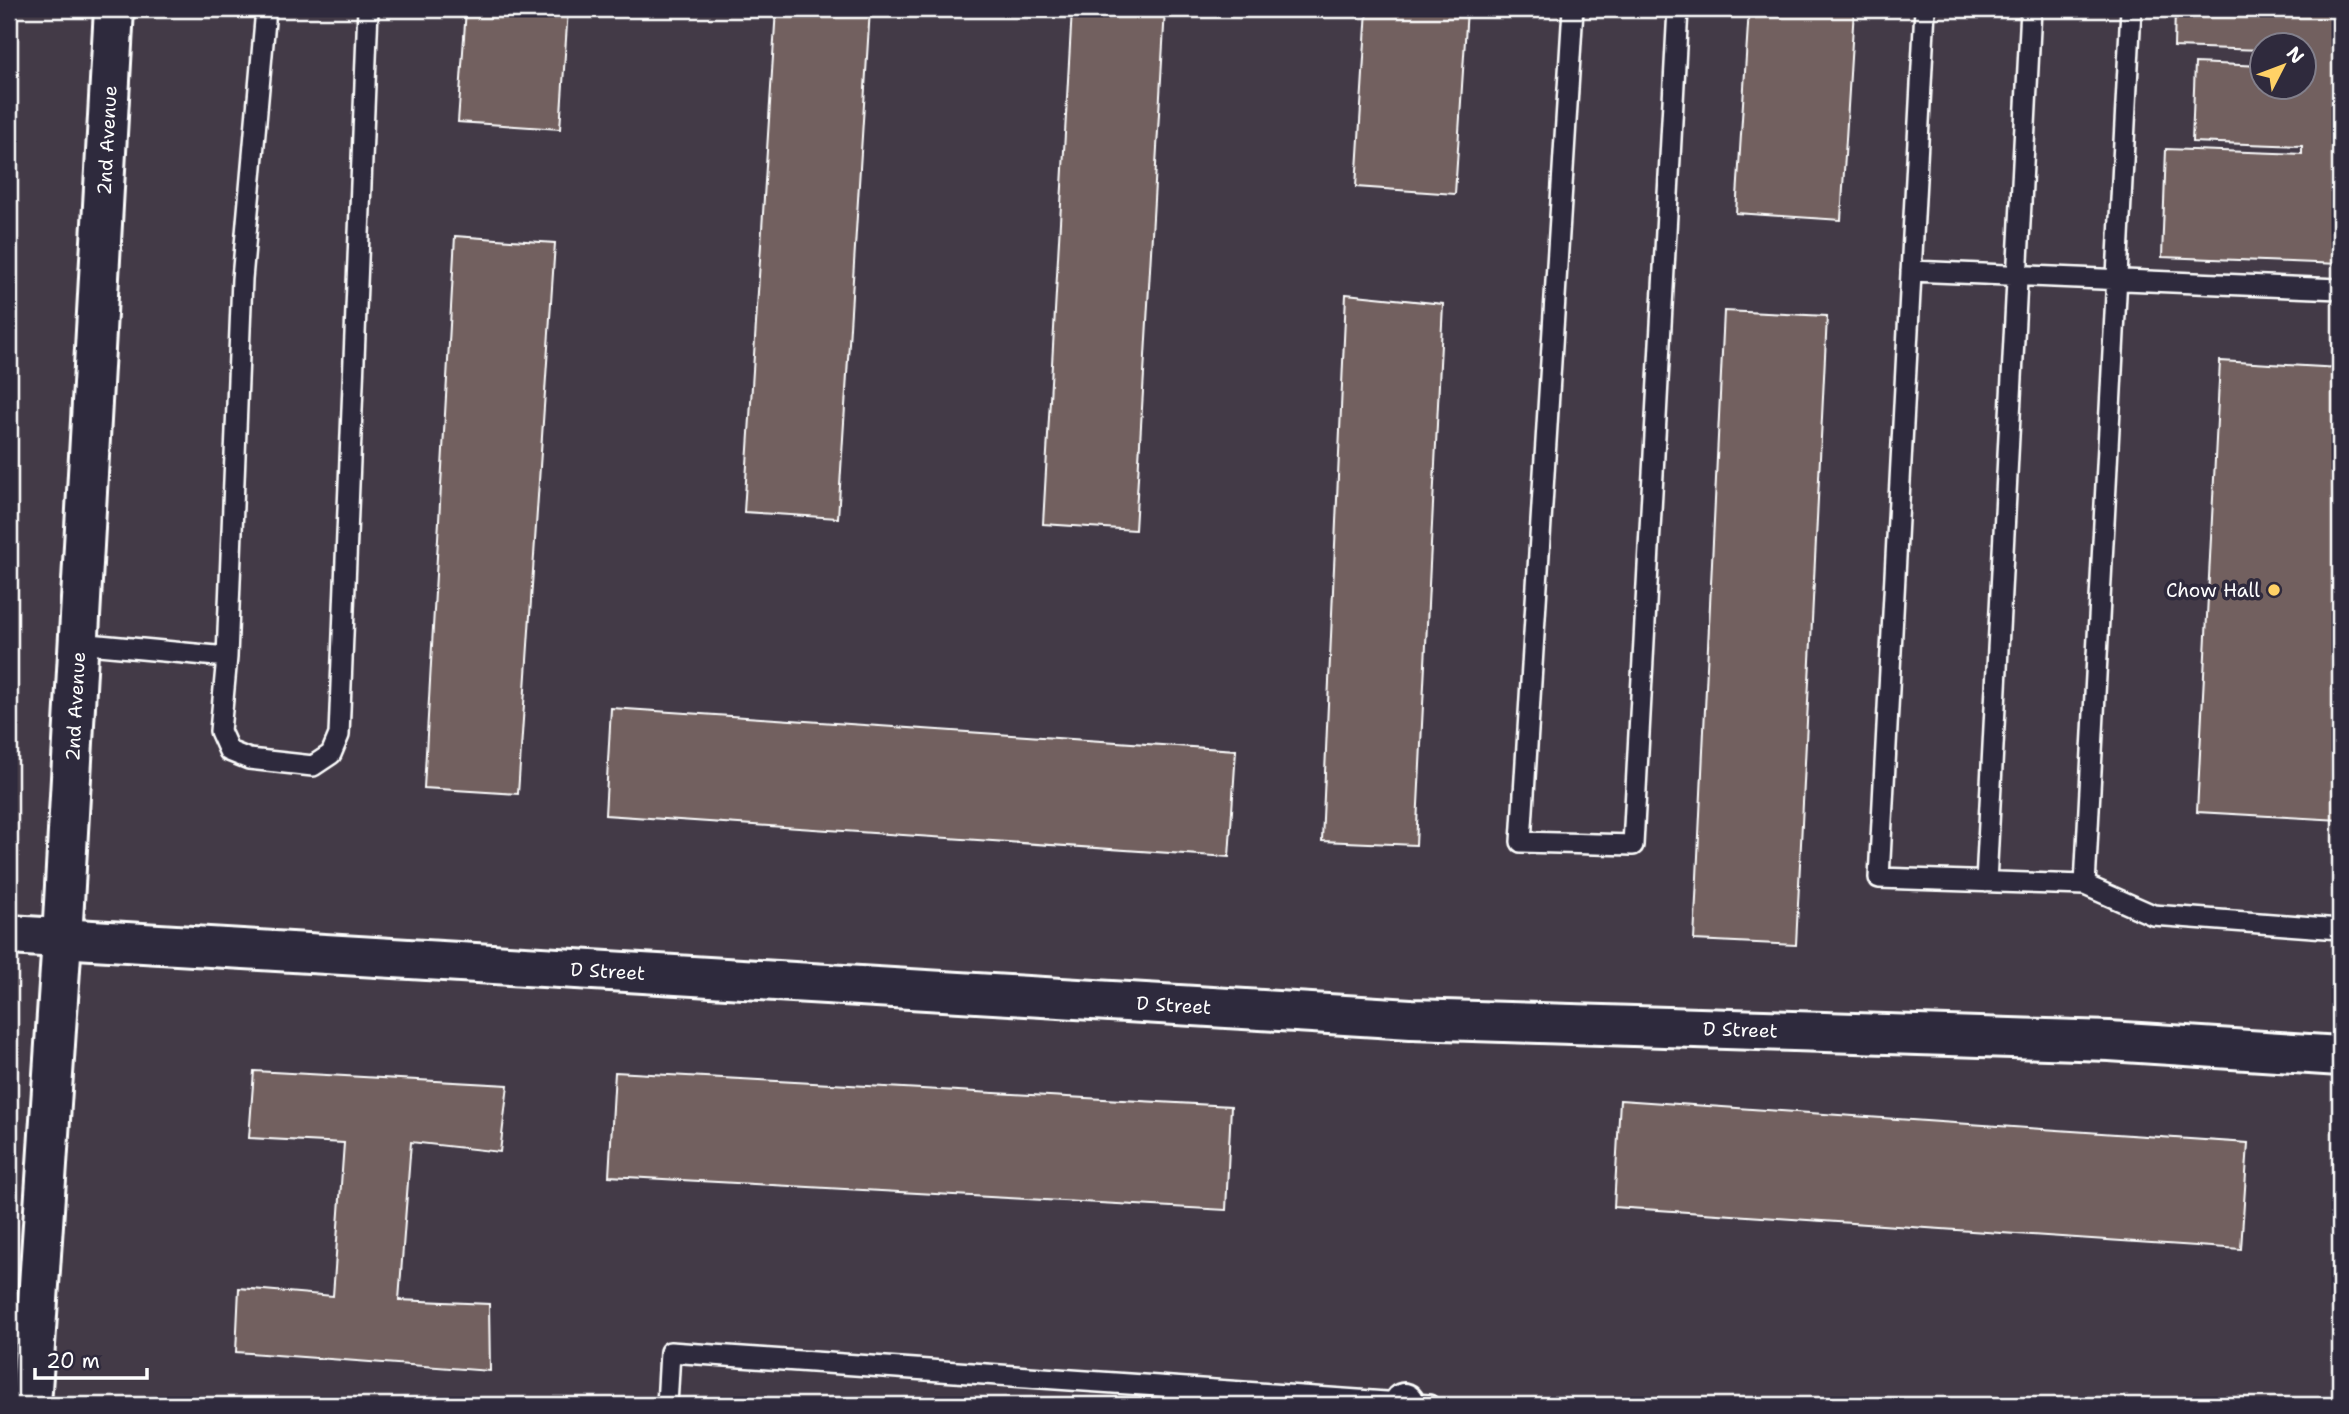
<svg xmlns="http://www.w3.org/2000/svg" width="2349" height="1414" viewBox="0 0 2349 1414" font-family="'Shantell Sans',sans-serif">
  <rect width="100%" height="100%" fill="#433a47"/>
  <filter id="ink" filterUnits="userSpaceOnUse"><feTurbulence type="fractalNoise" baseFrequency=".0143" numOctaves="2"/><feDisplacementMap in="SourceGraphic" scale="14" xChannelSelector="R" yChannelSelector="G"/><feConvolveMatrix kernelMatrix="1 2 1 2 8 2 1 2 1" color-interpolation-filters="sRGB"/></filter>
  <g filter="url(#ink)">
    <path fill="#72605f" stroke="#fff" stroke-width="2" d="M466 9H568L560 129 458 122Z
      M776 9H870L838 518 744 512Z
      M1072 9H1165L1135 530 1043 524Z
      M1367 9H1467L1455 194 1356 187Z
      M1749 9H1854L1841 220 1736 213Z
      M2175 9H2340V264L2162 257 2166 149 2302 154V146L2192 142 2195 63 2262 66V88H2304V46H2262V50L2174 47Z
      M455 236 555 243 518 794 424 788Z
      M1346 294 1443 304 1416 845 1322 841Z
      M1724 311 1827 316 1796 945 1694 940Z
      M2220 361 2340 368V820L2197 812Z
      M611 708 1236 750 1229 857 605 815Z
      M254 1071 508 1085 500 1152 411 1142 399 1300 489 1304 490 1371 236 1352 239 1288 333 1296 344 1143 249 1138Z
      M615 1072 1231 1106 1226 1210 609 1176Z
      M1620 1100 2248 1143 2241 1249 1614 1207Z"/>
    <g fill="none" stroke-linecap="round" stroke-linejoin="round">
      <defs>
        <path id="service" d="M1573 9 1521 842 1633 845 1678 9
          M1925 9 1879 878 2085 885 2131 9
          M1911 271 2340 289
          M78 643 227 657 220 731 229 751 249 759 313 766 331 754 339 735 368 9
          M227 657 242 279 266 9
          M1986 882 2031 9
          M2085 885 2153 915 2340 929
          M667 1405 670 1352 1429 1405"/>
        <g id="minor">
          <path id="s1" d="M9 935 1411 1019 2109 1041 2340 1056"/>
          <path id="s2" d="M31 1405 62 939 114 9"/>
          <path d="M1404 1405V1403"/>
        </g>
      </defs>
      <use href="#service" stroke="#fff" stroke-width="24"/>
      <use href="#minor" stroke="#fff" stroke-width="44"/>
      <use href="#service" stroke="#2f2a3d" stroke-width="19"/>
      <use href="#minor" stroke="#2f2a3d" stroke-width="38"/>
    </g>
  </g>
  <circle fill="#ffd166" stroke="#2f2a3d" stroke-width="2.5" cx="2274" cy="590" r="7"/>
  <g text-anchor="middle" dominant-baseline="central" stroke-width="7" stroke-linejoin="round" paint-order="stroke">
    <g font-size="19" fill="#fff" stroke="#2f2a3d">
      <text stroke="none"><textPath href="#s2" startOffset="1267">2nd Avenue</textPath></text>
      <text stroke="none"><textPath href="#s2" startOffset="700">2nd Avenue</textPath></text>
      <text stroke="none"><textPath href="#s1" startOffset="600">D Street</textPath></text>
      <text stroke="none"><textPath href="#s1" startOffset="1167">D Street</textPath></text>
      <text stroke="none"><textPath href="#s1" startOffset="1734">D Street</textPath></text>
    </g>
    <g font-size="19" fill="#fff" stroke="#2f2a3d" text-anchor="end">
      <text x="2260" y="590">Chow Hall</text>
    </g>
  </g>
  <rect width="2349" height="1414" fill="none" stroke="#2f2a3d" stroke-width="35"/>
  <rect x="18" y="18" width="2314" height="1379" fill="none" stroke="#fff" stroke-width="2.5" filter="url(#ink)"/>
  <g transform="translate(2283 66) rotate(48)"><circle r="33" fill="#2f2a3d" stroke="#827f8b" stroke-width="2"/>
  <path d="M0-5L12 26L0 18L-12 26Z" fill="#ffd166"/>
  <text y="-10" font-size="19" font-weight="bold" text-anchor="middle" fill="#ffffff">N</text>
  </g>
  <path d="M35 1368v10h112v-10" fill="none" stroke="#ffffff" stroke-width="3.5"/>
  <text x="46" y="1368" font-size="21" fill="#ffffff" stroke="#2f2a3d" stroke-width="5" paint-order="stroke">20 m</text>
</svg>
